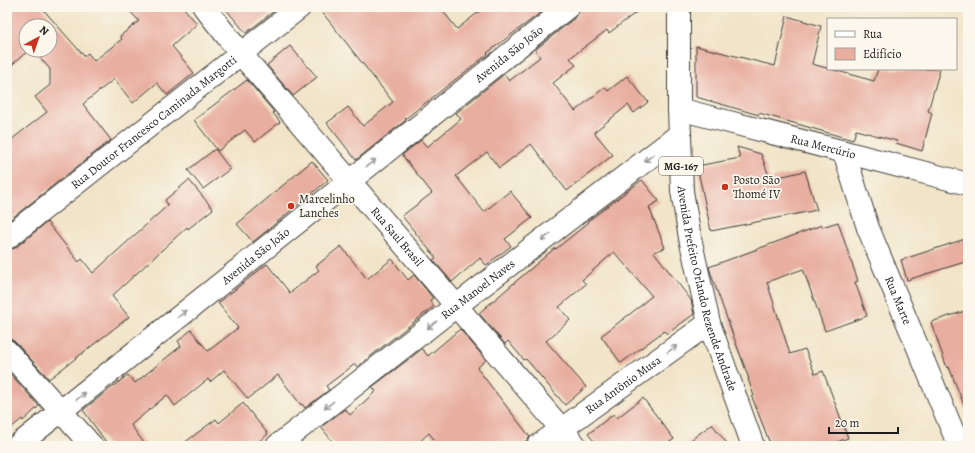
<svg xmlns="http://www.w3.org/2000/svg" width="975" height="453" viewBox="0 0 975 453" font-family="Alegreya,serif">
  <rect width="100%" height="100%" fill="#fbf7ec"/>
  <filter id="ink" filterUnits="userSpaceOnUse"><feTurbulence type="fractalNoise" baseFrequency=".025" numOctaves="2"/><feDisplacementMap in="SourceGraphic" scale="8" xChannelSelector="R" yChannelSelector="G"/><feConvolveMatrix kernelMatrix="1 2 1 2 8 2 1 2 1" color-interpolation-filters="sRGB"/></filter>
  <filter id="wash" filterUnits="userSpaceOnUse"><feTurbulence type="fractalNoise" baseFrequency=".012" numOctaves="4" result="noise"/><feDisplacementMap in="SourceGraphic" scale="16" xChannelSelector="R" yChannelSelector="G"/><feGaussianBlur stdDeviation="0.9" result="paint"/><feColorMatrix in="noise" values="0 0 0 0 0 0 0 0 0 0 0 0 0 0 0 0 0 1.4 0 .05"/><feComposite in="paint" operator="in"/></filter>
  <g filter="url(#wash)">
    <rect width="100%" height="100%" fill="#f1e4c8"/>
    <g id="blocks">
      <path fill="#e8aea0" d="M7 7H41L84 56 88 53 94 61 122 39 120 36 139 21 126 7H183L197 24 172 46 194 73 167 95 157 83 133 103 114 79 83 104 111 140 7 222V143L47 112 35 97 50 85V69L33 50H50V26H26V50H29L7 69Z
        M224 7H279L246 33Z
        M318 7H440L457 29 485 7H548L487 53 488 54 405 119 406 120 356 160 327 123 348 107 363 126 393 102Z
        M580 7H643L609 33 607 30 570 58 576 65 553 83 575 111 605 87 608 91 627 76 648 102 634 113 628 105 594 132 613 155 567 191 531 144 499 168 487 152 456 176 484 212 510 191 532 218 505 239 511 246 486 265 480 258 452 282 433 260 436 258 402 216 432 193 402 155 421 140 427 147 461 119 456 113 504 74 509 81 540 57 535 50 576 17 579 12Z
        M787 16 821 26 812 64 874 81 878 69H940L928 111 932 113 922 151 896 143 897 141 856 130 853 140 759 113V115L696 97V46L775 66Z
        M290 46 317 77 293 96 267 65Z
        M247 80 274 112 273 113 280 122 255 142 245 130 218 151 194 120Z
        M737 147 761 154 770 179 805 171 817 210 711 231 697 166 740 158Z
        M215 149 230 169 203 189 188 170Z
        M312 161 328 180 253 242 237 224Z
        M189 180 213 209 188 229 187 227 112 296 129 317 49 379 16 343 11 339H7V250L15 248 47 222 79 262 82 259 93 273 168 205 165 200Z
        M642 180 659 201 649 207 665 248 654 252 691 300 694 314 667 334 664 331 621 363 601 336 643 304V303L652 296 614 252 582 280 586 284 559 307 570 320 546 341 586 387 565 405 526 359 524 360 508 341 505 344 479 313 555 248 556 249 589 222 588 221Z
        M838 222 858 281 855 282 867 316 825 331 803 269 767 282 790 354 805 349 815 374 823 371 848 438 826 446H771L752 397 754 396 748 379H749L712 277 709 267 822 225V227Z
        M968 238V261L907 280 901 260Z
        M341 246 367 279 392 259 408 280 414 275 433 298 430 300 434 306 357 367 355 364 326 386 329 390 305 408 302 404 301 405 278 375 248 399 224 370 210 382 208 379 175 406 167 395 131 425 146 446H109L83 410 128 375 135 383 181 346 178 341 191 330 208 351 238 328 218 303 267 264 290 293 319 270 316 266Z
        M968 310V413H967L949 367 947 368 931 322Z
        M460 329 486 360 477 368 530 437 520 446H439L429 433 415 446H336L321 427 345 409 350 415 376 391 372 387 422 349 428 356Z
        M7 370 39 406 23 421 22 419 7 431Z
        M643 398 674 439 664 446H598L588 434 614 414 617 418Z
        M243 403 268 434 253 446H180L216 419 219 423Z
        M712 424 729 446H683Z"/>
    </g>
  </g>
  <g filter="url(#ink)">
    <use href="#blocks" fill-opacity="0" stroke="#3c3a36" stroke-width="1"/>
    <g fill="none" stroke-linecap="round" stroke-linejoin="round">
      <defs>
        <g id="minor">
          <path id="s1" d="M204 7 241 54 576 446"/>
          <path id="s2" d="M679 109 968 184"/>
          <path id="s3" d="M844 152 868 228 959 446"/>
          <path id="s4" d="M7 238 300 7"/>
          <path d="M7 351 92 446"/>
          <path id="s5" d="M17 446 568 7"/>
          <path id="s6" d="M277 446 456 306 680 134"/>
          <path id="s7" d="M538 446 709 323"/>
        </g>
        <g id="major">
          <path id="s8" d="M679 7V109L682 191 690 238 709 323 753 446"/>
        </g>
      </defs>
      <use href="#minor" stroke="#3c3a36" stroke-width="24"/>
      <use href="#major" stroke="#3c3a36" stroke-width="24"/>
      <use href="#minor" stroke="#fff" stroke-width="22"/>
      <use href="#major" stroke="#fff" stroke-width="22"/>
    </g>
    <defs><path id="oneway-shaft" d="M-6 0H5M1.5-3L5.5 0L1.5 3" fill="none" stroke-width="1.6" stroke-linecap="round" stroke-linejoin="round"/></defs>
    <g stroke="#999">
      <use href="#oneway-shaft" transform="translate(649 158) rotate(143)"/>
      <use href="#oneway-shaft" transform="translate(371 163) rotate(-38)"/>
      <use href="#oneway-shaft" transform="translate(546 237) rotate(143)"/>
      <use href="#oneway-shaft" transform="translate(182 314) rotate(-39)"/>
      <use href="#oneway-shaft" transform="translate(432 325) rotate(142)"/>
      <use href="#oneway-shaft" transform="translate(672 349) rotate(-36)"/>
      <use href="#oneway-shaft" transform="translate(81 396) rotate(-39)"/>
      <use href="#oneway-shaft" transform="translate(329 405) rotate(142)"/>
    </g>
  </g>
  <g fill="#c8321e" stroke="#fbf7ec" stroke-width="1.5">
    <circle cx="725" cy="187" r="4"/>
    <circle cx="291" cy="206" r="4"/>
  </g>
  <g text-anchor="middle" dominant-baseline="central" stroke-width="3.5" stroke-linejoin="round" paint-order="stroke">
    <rect fill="#fbf7ec" stroke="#5f5e5a" stroke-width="1" x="659" y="157" width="44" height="18" rx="3"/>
    <g font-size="11" font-weight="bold" fill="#1c1c1c">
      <text x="681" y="166">MG-167</text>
    </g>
    <g font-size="12" fill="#1c1c1c" stroke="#fbf7ec">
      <text stroke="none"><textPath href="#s5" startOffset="629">Avenida São João</textPath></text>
      <text stroke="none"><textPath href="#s4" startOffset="187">Rua Doutor Francesco Caminada Margotti</textPath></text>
      <text stroke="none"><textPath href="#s2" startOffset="149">Rua Mercúrio</textPath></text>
      <text stroke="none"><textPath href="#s1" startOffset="300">Rua Saul Brasil</textPath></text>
      <text stroke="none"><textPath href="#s5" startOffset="305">Avenida São João</textPath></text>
      <text stroke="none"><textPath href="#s8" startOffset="285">Avenida Prefeito Orlando Rezende Andrade</textPath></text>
      <text stroke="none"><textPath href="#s6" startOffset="255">Rua Manoel Naves</textPath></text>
      <text stroke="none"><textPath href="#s3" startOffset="158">Rua Marte</textPath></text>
      <text stroke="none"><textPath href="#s7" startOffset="105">Rua Antônio Musa</textPath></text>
    </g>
    <g font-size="12" fill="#1c1c1c" stroke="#fbf7ec" text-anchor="start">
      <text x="733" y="180">Posto São<tspan x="733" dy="14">Thomé IV</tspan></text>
      <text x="299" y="199">Marcelinho<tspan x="299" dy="14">Lanches</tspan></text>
    </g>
  </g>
  <rect width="975" height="453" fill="none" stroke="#fbf7ec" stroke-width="24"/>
  <rect x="827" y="18" width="130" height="52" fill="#fbf7ec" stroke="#a29f99"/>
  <rect x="835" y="31" width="20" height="6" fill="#ffffff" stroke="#a29f99"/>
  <text x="863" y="38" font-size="12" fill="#1c1c1c">Rua</text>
  <rect x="835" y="48" width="20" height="12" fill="#e8aea0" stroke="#a29f99"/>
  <text x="863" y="58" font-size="12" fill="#1c1c1c">Edifício</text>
  <g transform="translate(38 38) rotate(40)"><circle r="19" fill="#fbf7ec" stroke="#a29f99"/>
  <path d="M0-3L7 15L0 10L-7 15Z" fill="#c8321e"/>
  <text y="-6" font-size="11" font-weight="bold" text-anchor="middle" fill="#1c1c1c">N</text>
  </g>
  <path d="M829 427v6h69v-6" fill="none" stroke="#1c1c1c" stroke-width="2"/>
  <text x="835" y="427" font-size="12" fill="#1c1c1c" stroke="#fbf7ec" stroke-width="3" paint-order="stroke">20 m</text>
</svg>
